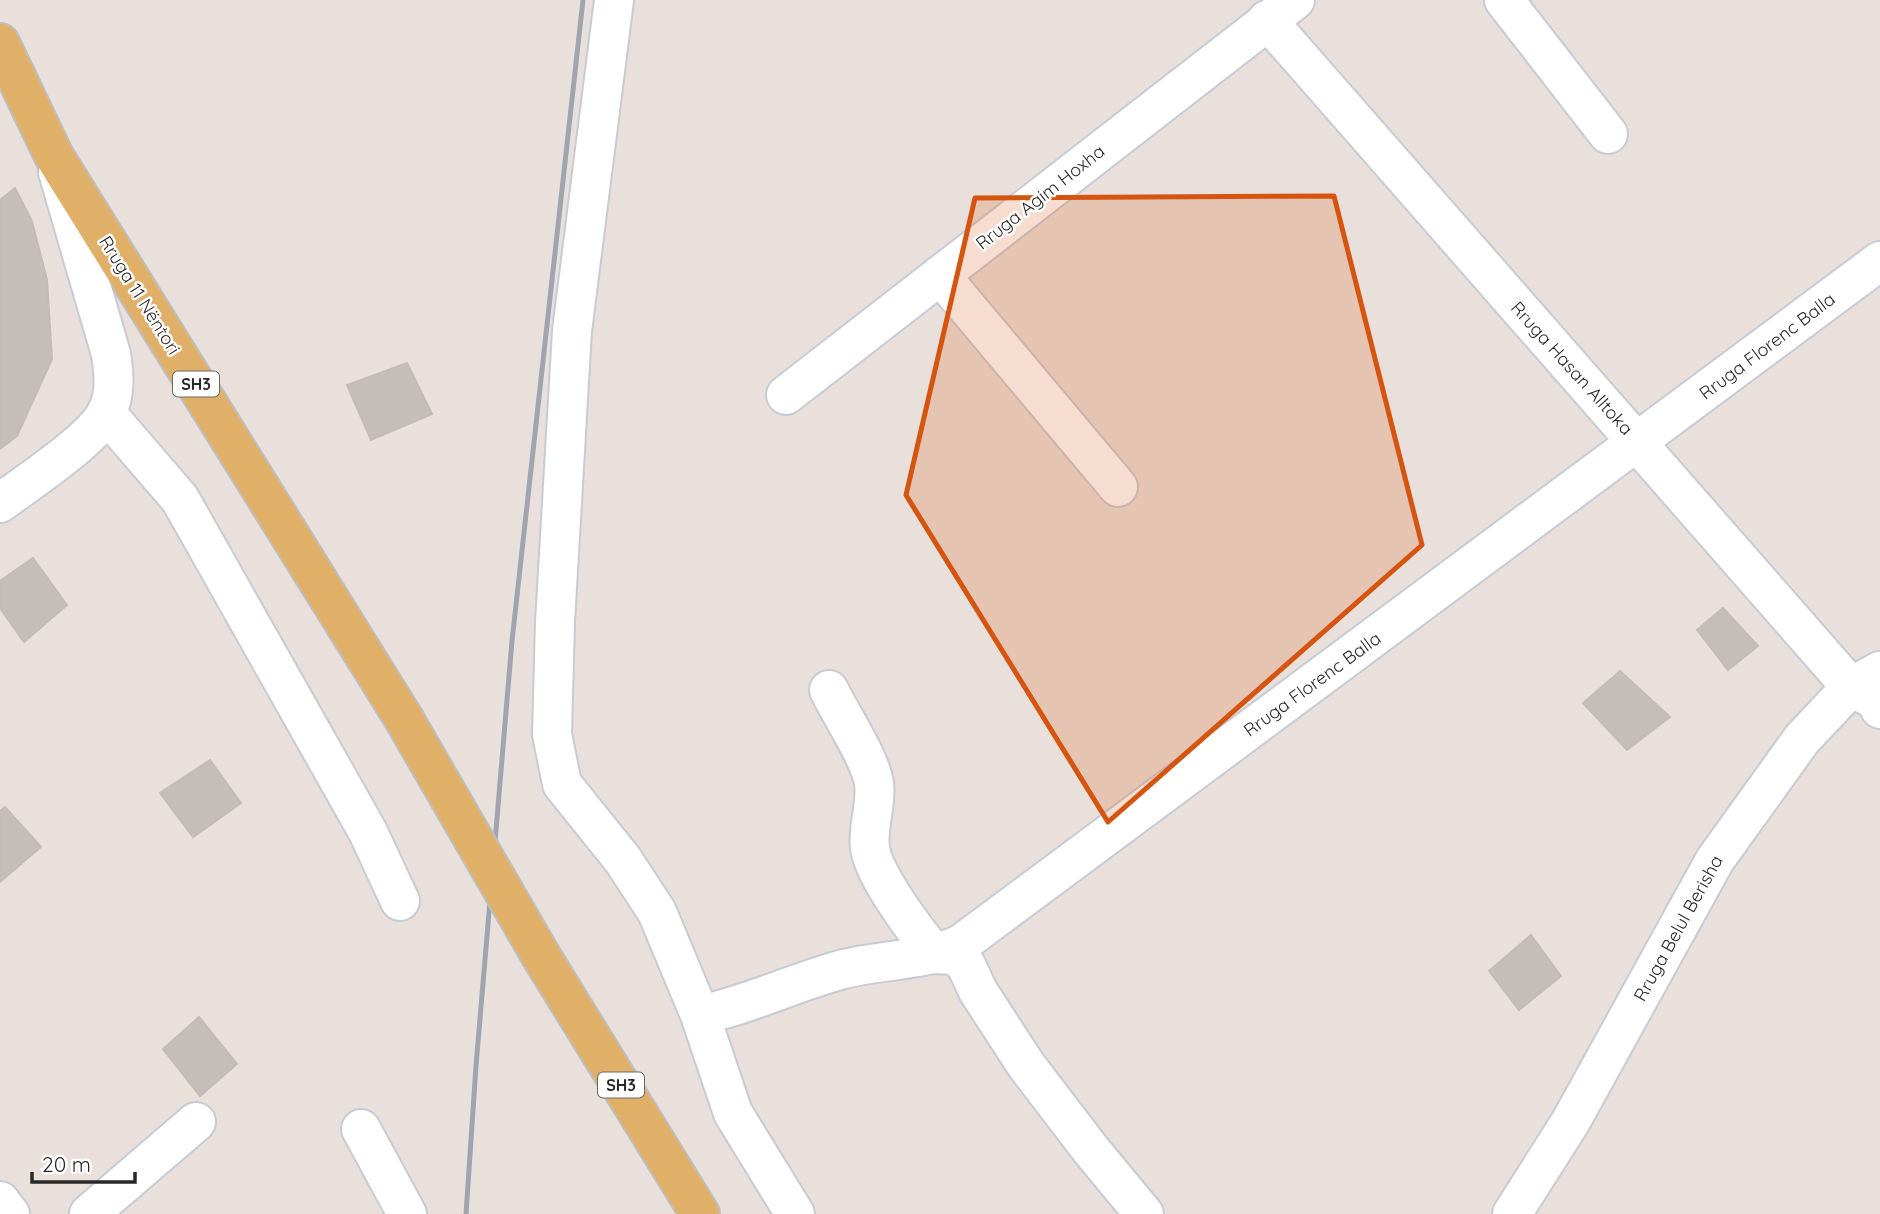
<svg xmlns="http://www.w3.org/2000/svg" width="1880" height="1214" viewBox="0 0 1880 1214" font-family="Quicksand,sans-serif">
  <rect width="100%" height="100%" fill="#e9e0db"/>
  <path fill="#c4bdba" stroke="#c3bcb5" stroke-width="2" d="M15 188 32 221 47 280 52 359 17 436 0 449V200Z
    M407 363 432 414 371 440 347 385Z
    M33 558 67 605 24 642 0 608V581Z
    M1723 608 1758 646 1728 670 1697 630Z
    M1620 671 1670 717 1627 750 1583 703Z
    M210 760 241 803 193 837 160 793Z
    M5 807 41 847 0 882V811Z
    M1531 935 1561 976 1519 1010 1489 971Z
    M199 1017 237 1064 200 1096 163 1049Z"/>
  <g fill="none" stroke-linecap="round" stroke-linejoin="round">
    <defs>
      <path id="minor" d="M614 0 572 331 555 622 552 734 562 784 623 860 657 912 700 1015 733 1113 795 1214
        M1504 0 1608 134
        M1267 20 1851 687 1877 701 1880 709
        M940 275 1118 487
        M786 395 1295 0
        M106 413 180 499 368 832 400 901
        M0 503C27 483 93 440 107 412 116 393 114 374 111 354L58 172
        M829 690C841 715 870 758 874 783 877 805 867 827 870 848 874 876 916 932 935 954L955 955 966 965 978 991 1026 1065 1091 1150 1144 1214
        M700 1015C748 1005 793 983 840 970 880 959 923 962 961 944L1880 261
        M361 1129 407 1214
        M0 1201 10 1214
        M89 1214 196 1122
        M1512 1214 1571 1121 1715 860 1802 739 1851 687 1880 671"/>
      <path id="major" d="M0 43 54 156 404 719
        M541 956 700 1214"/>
    </defs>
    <use href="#minor" stroke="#c6cbd4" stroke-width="42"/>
    <use href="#major" stroke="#bebebe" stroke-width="42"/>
    <use href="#minor" stroke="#fff" stroke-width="38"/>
    <use href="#major" stroke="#e0b068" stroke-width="38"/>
    <path stroke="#9ea4b0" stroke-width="5" d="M466 1214 476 1066 512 641 583 0"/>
    <defs>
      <path id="major-bridge" d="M404 719 541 956"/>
    </defs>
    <use href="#major-bridge" stroke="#bebebe" stroke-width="42" stroke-linecap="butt"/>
    <use href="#major-bridge" stroke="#e0b068" stroke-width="38"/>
  </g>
  <path fill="#d5540f" fill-opacity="0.2" stroke="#d5540f" stroke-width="5" stroke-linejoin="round" d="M1334 196 1422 545 1108 822 906 495 975 198Z"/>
  <g text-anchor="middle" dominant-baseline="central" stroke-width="5" stroke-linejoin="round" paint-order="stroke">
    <g fill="#fff" stroke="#686868" stroke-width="2">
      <rect x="173" y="371.5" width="46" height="25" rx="5"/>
      <rect x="598" y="1072.5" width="46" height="25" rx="5"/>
    </g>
    <g font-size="16" font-weight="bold" fill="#282828">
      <text x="196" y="384">SH3</text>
      <text x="621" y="1085">SH3</text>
    </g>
    <g font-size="18" fill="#282828" stroke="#fff">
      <text transform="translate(1040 197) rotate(-38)">Rruga Agim Hoxha</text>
      <text transform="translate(140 295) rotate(58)">Rruga 11 Nëntori</text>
      <text transform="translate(1767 346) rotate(-37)">Rruga Florenc Balla</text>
      <text transform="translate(1572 368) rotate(48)">Rruga Hasan Alltoka</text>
      <text transform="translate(1312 684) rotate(-36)">Rruga Florenc Balla</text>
      <text transform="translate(1678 928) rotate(-61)">Rruga Belul Berisha</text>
    </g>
  </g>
  <path d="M32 1172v10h103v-10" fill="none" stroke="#282828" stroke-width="3.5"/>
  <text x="42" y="1172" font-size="21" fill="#282828" stroke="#ffffff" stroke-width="5" paint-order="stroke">20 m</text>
</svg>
